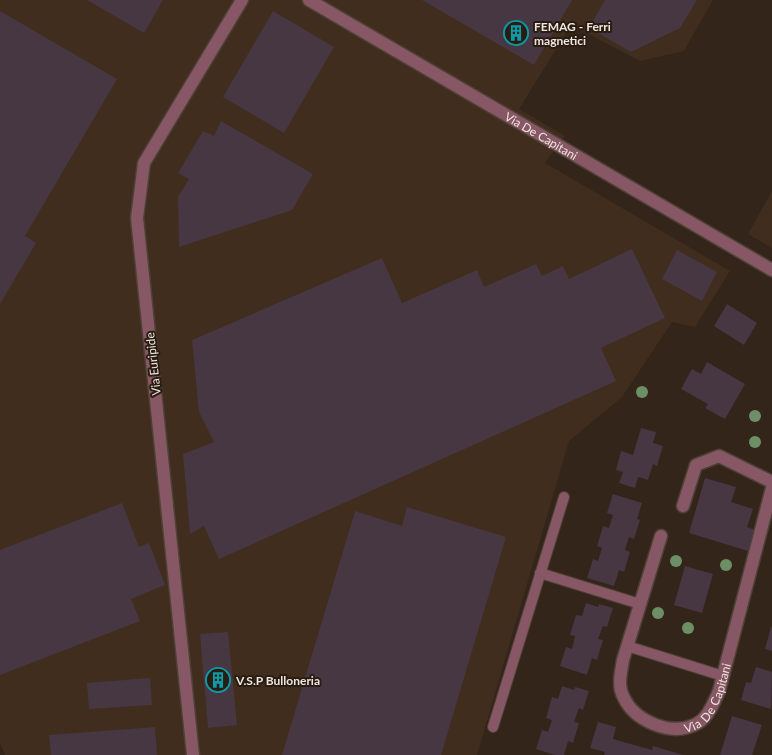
<svg xmlns="http://www.w3.org/2000/svg" width="772" height="755" viewBox="0 0 772 755" font-family="Lato,sans-serif">
  <rect width="100%" height="100%" fill="#33251a"/>
  <path fill="#402d1e" d="M0 0H713L684 51 640 61 571 25 519 109 565 136 545 163 730 271 695 327 672 322 622 397 569 441 477 755H5L0 743Z
    M772 191V248L748 234Z"/>
  <path fill="#463743" d="M87 0H163L144 33Z
    M422 0H572L534 65Z
    M605 0H697L680 28 631 52 589 28Z
    M0 11 117 79 25 236 36 243 0 304Z
    M273 11 334 47 284 133 223 97Z
    M221 121 313 174 292 210 179 247 178 197 189 179 178 173 203 131 214 136Z
    M632 249 665 318 601 348 616 381 219 559 204 526 190 534 183 454 214 442 199 412 192 340 382 258 402 303 477 270 484 287 536 264 542 276 563 266 569 279Z
    M677 250 717 272 702 301 662 279Z
    M727 304 757 323 744 345 714 326Z
    M707 362 745 384 725 419 705 408 708 404 681 389 692 369 701 374Z
    M641 428 656 432 653 443 663 446 657 466 653 464 648 480 638 477 635 488 619 483 623 472 616 470 621 451 633 455Z
    M705 478 736 487 731 502 753 509 747 527 755 530 748 551 689 533Z
    M613 494 642 503 637 519 640 520 634 539 629 537 625 550 630 552 624 572 619 570 614 586 587 578 593 559 598 561 602 548 597 546 603 526 609 528 613 515 607 513Z
    M122 503 139 547 149 543 165 585 131 599 140 621 0 675V550Z
    M407 507 506 537 441 755H282L355 511 402 526Z
    M685 566 713 574 702 613 674 605Z
    M586 603 598 607 599 604 613 608 607 627 603 626 598 639 603 640 597 660 592 658 587 675 560 666 566 647 572 649 575 636 570 635 576 615 582 616Z
    M771 627H772V651L765 649Z
    M228 632 237 725 208 728 200 634Z
    M756 667 772 672 771 709 741 700 746 682 751 683Z
    M150 678 152 705 89 709 87 683Z
    M562 686 574 690 575 687 589 691 583 710 579 708 574 722 579 723 573 743 568 741 564 755H555L536 749 542 730 548 732 552 720 546 718 552 697 558 699Z
    M732 716 762 725 752 755H720Z
    M598 722 616 727 613 739 652 750 653 746 683 755H604L605 752 590 748Z
    M155 727 157 755H51L49 735Z"/>
  <g fill="none" stroke-linecap="round" stroke-linejoin="round">
    <defs>
      <path id="service" d="M540 573 640 604
        M627 646 723 676
        M493 727 564 497"/>
      <g id="minor">
        <path id="s1" d="M309 0 772 270"/>
        <path d="M683 506 696 465 719 456 772 482"/>
        <path id="s2" d="M661 536 623 660C621 673 617 686 624 698 635 721 670 736 694 725 708 719 713 704 719 691L772 488"/>
        <path d="M193 755 137 218 144 163 242 0"/>
      </g>
    </defs>
    <use href="#service" stroke="#4d4035" stroke-width="12"/>
    <use href="#minor" stroke="#4d4035" stroke-width="15"/>
    <use href="#service" stroke="#875765" stroke-width="10"/>
    <use href="#minor" stroke="#875765" stroke-width="12"/>
  </g>
  <g fill="#6d8f66">
    <circle cx="642" cy="392" r="6"/>
    <circle cx="755" cy="416" r="6"/>
    <circle cx="755" cy="442" r="6"/>
    <circle cx="676" cy="561" r="6"/>
    <circle cx="726" cy="565" r="6"/>
    <circle cx="658" cy="613" r="6"/>
    <circle cx="688" cy="628" r="6"/>
  </g>
  <defs>
    <symbol id="building-ring" viewBox="-11 -11 22 22"><circle r="9.5" fill="#291c11" stroke="#0f9aa8" stroke-width="1.5"/><path d="M-4-6H4V6H1V3H-1V6H-4ZM-2.5-4.3h1.7v1.8h-1.7ZM.8-4.3h1.7v1.8H.8ZM-2.5-1h1.7V.8h-1.7ZM.8-1h1.7V.8H.8Z" fill="#0f9aa8"/></symbol>
  </defs>
  <g fill-rule="evenodd">
    <use href="#building-ring" x="502" y="19" width="28" height="28"/>
    <use href="#building-ring" x="204" y="666" width="28" height="28"/>
  </g>
  <g text-anchor="middle" dominant-baseline="central" stroke-width="4" stroke-linejoin="round" paint-order="stroke">
    <g font-size="12" font-weight="bold" fill="#eee5de" stroke="#291c11" text-anchor="start">
      <text x="534" y="26">FEMAG - Ferri<tspan x="534" dy="14">magnetici</tspan></text>
      <text x="236" y="680">V.S.P Bulloneria</text>
    </g>
    <g font-size="12" fill="#eee5de" stroke="#291c11">
      <text stroke="none"><textPath href="#s1" startOffset="269">Via De Capitani</textPath></text>
      <text transform="translate(153 364) rotate(-96)">Via Euripide</text>
      <text stroke="none"><textPath href="#s2" startOffset="281">Via De Capitani</textPath></text>
    </g>
  </g>
</svg>
